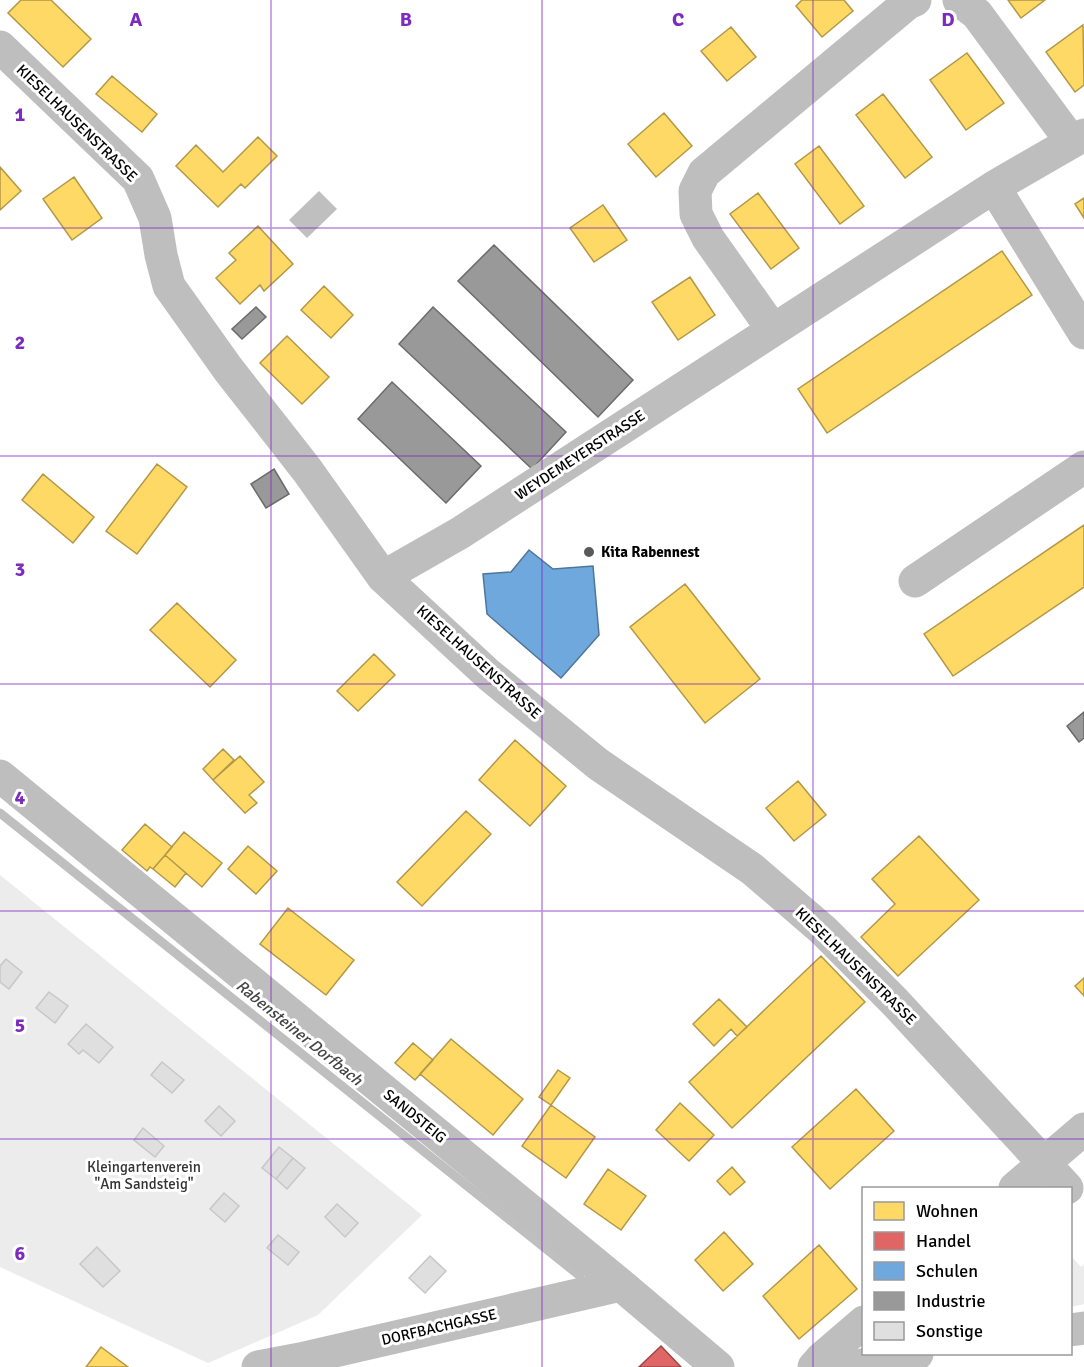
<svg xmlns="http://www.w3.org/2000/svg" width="1084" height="1367" viewBox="0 0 1084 1367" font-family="Signika,sans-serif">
  <rect width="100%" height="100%" fill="#fff"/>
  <path fill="#ececec" d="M0 875 422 1215 318 1315 208 1363 0 1267Z
    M1070 1255 1081 1267 1084 1264V1304L1071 1307Z"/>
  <path fill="#bfbfbf" d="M319 191 337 209 307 238 289 220Z"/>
  <path fill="#ffd966" stroke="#b29847" stroke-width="1.5" d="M21 0H51L91 39 63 67 8 13Z
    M802 0H844L853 11 822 37 796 6Z
    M1008 0H1045L1021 18Z
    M1083 25 1084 85 1075 92 1046 52Z
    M731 27 756 57 727 81 701 51Z
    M967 53 1004 103 966 130 930 80Z
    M112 76 157 114 142 132 96 94Z
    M883 94 932 157 905 178 856 115Z
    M664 113 692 146 656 177 628 144Z
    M258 137 277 156 245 188 241 184 218 207 176 166 196 145 223 172Z
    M819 146 864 206 840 224 795 164Z
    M0 167 21 191 0 210Z
    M74 177 102 218 72 240 43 199Z
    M758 193 799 248 771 269 730 214Z
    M1084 198V218L1075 204Z
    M603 205 627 240 594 262 570 228Z
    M258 226 293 264 264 291 260 285 240 304 216 278 236 260 229 253Z
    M1002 251 1032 295 827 433 798 389Z
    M690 277 715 315 678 340 652 302Z
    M324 286 353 315 331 338 301 310Z
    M287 336 329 377 302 404 260 363Z
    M157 464 187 487 137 554 106 531Z
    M43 474 94 517 73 543 22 500Z
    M1084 525V587L953 676 924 634Z
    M685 584 760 679 705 723 630 627Z
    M177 603 236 660 210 687 150 630Z
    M374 654 395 675 358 711 337 691Z
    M515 740 566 786 530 826 479 780Z
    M223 749 234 760 213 780 203 769Z
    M240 756 264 782 249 795 257 803 245 813 213 780Z
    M798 781 826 815 794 841 766 808Z
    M466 811 491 834 422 906 397 882Z
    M145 824 172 847 153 869 150 867 147 871 122 850Z
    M184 832 222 863 202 887 165 855Z
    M919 836 979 900 898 976 861 937 895 904 872 879Z
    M248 846 277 871 256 894 228 869Z
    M165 855 186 873 175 887 153 869Z
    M288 908 354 960 326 995 260 944Z
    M821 956 865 1002 732 1128 689 1082Z
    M1084 978V996L1075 986Z
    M719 999 747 1027 737 1036 731 1029 714 1046 693 1024Z
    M451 1039 523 1099 493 1135 420 1074Z
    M413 1043 433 1060 415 1080 395 1063Z
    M558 1070 570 1078 551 1105 539 1097Z
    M856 1089 894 1131 830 1189 792 1147Z
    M680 1103 714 1135 689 1161 656 1130Z
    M551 1105 595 1137 566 1178 522 1146Z
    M732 1167 745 1182 730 1195 717 1181Z
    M608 1169 646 1196 621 1230 584 1204Z
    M724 1232 753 1264 723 1291 695 1260Z
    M819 1245 857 1289 799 1339 763 1296Z
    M101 1347 128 1367H86Z"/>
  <path fill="#e06666" stroke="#9d4747" stroke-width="1.5" d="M661 1346 681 1367H639Z"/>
  <path fill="#6fa8dc" stroke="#4e769a" stroke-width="1.5" d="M529 550 553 569 593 566 599 635 561 678 487 614 483 574 511 572Z"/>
  <path fill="#999" stroke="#6b6b6b" stroke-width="1.5" d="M494 245 633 380 598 417 458 281Z
    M256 307 266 317 242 339 232 329Z
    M433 307 566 432 532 469 399 344Z
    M392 382 481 466 446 503 358 419Z
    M274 469 289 494 266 508 251 484Z
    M1084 712V738L1079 742 1067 726Z"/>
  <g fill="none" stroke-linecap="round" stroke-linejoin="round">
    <path stroke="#bfbfbf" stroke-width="9" d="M0 813 580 1276"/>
  </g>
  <path fill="#dfdfdf" stroke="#c7c7c7" stroke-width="1.5" d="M6 959 22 972 9 989 0 982V966Z
    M49 992 68 1006 55 1023 36 1008Z
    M86 1024 113 1047 99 1063 83 1050 79 1054 68 1044Z
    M162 1062 184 1080 172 1093 151 1075Z
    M219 1106 235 1121 221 1136 205 1121Z
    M143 1128 164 1146 155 1157 134 1140Z
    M279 1147 293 1158 276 1179 262 1168Z
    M293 1158 305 1168 287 1189 276 1179Z
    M224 1193 239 1206 225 1222 210 1209Z
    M337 1204 358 1223 345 1237 325 1217Z
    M278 1235 299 1252 288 1265 267 1248Z
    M97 1247 120 1271 103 1287 80 1264Z
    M430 1256 446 1271 425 1293 409 1278Z"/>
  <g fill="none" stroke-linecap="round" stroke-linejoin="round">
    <path stroke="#bebebe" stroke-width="33" d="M959 0 977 14 1071 141
      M0 47 138 179 155 218 161 255 169 286 228 369 307 470 383 577 489 675 598 764 752 869 823 930 894 1001 1067 1188
      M994 187 1084 135
      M773 330 708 238 696 214 695 191 704 173 908 3 915 0
      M383 577 460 533 994 187 1084 333
      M915 581 1084 467
      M0 776 621 1285 718 1367
      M1015 1188 1084 1129
      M258 1367 300 1359 621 1285
      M814 1367 822 1358 864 1322"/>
    <path stroke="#bebebe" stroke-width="33" d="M1070 1330 1084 1328
      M853 1367 917 1354"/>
  </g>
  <path fill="none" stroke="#7b2cbf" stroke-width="1.5" stroke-opacity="0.55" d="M271 0V1367M542 0V1367M813 0V1367M0 228H1084M0 456H1084M0 684H1084M0 911H1084M0 1139H1084"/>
  <circle fill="#595959" stroke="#fff" stroke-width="2" cx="589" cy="552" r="6"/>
  <g text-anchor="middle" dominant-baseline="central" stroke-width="6" stroke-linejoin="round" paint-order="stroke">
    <g font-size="15" fill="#000" stroke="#fff">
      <text transform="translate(77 123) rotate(44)">KIESELHAUSENSTRASSE</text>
      <text transform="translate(580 455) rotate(-33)">WEYDEMEYERSTRASSE</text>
      <text transform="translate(479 662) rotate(42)">KIESELHAUSENSTRASSE</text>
      <text transform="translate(856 966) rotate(44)">KIESELHAUSENSTRASSE</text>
      <text transform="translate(415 1116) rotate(39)">SANDSTEIG</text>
      <text transform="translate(439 1327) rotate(-13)">DORFBACHGASSE</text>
    </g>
    <g font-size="15" font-weight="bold" fill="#000" stroke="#fff" text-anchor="start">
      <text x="601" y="552">Kita Rabennest</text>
    </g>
    <g font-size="15" fill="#333" stroke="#fff">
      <text x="144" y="1167">Kleingartenverein<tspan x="144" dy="17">"Am Sandsteig"</tspan></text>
    </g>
    <g font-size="16" font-style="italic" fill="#444" stroke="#fff">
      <text transform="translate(299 1033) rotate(39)">Rabensteiner Dorfbach</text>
    </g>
  </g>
  <g font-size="20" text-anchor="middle" font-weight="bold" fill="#7b2cbf" stroke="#fff" stroke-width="6" stroke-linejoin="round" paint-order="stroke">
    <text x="136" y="26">A</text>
    <text x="406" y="26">B</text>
    <text x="678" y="26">C</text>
    <text x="948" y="26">D</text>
    <text x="20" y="121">1</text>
    <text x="20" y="349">2</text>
    <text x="20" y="576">3</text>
    <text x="20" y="804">4</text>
    <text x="20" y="1032">5</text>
    <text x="20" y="1260">6</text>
  </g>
  <rect x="862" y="1187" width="210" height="168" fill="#ffffff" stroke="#999999" stroke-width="1.5"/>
  <rect x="874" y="1202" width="30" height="18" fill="#ffd966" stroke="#999999" stroke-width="1.5"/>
  <text x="916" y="1217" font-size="18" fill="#000000">Wohnen</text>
  <rect x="874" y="1232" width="30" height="18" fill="#e06666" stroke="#999999" stroke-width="1.5"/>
  <text x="916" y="1247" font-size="18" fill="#000000">Handel</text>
  <rect x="874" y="1262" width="30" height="18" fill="#6fa8dc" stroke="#999999" stroke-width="1.5"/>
  <text x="916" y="1277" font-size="18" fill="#000000">Schulen</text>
  <rect x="874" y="1292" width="30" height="18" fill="#999999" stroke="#999999" stroke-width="1.5"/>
  <text x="916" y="1307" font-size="18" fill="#000000">Industrie</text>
  <rect x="874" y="1322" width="30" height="18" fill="#dfdfdf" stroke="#999999" stroke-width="1.5"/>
  <text x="916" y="1337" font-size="18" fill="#000000">Sonstige</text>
</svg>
